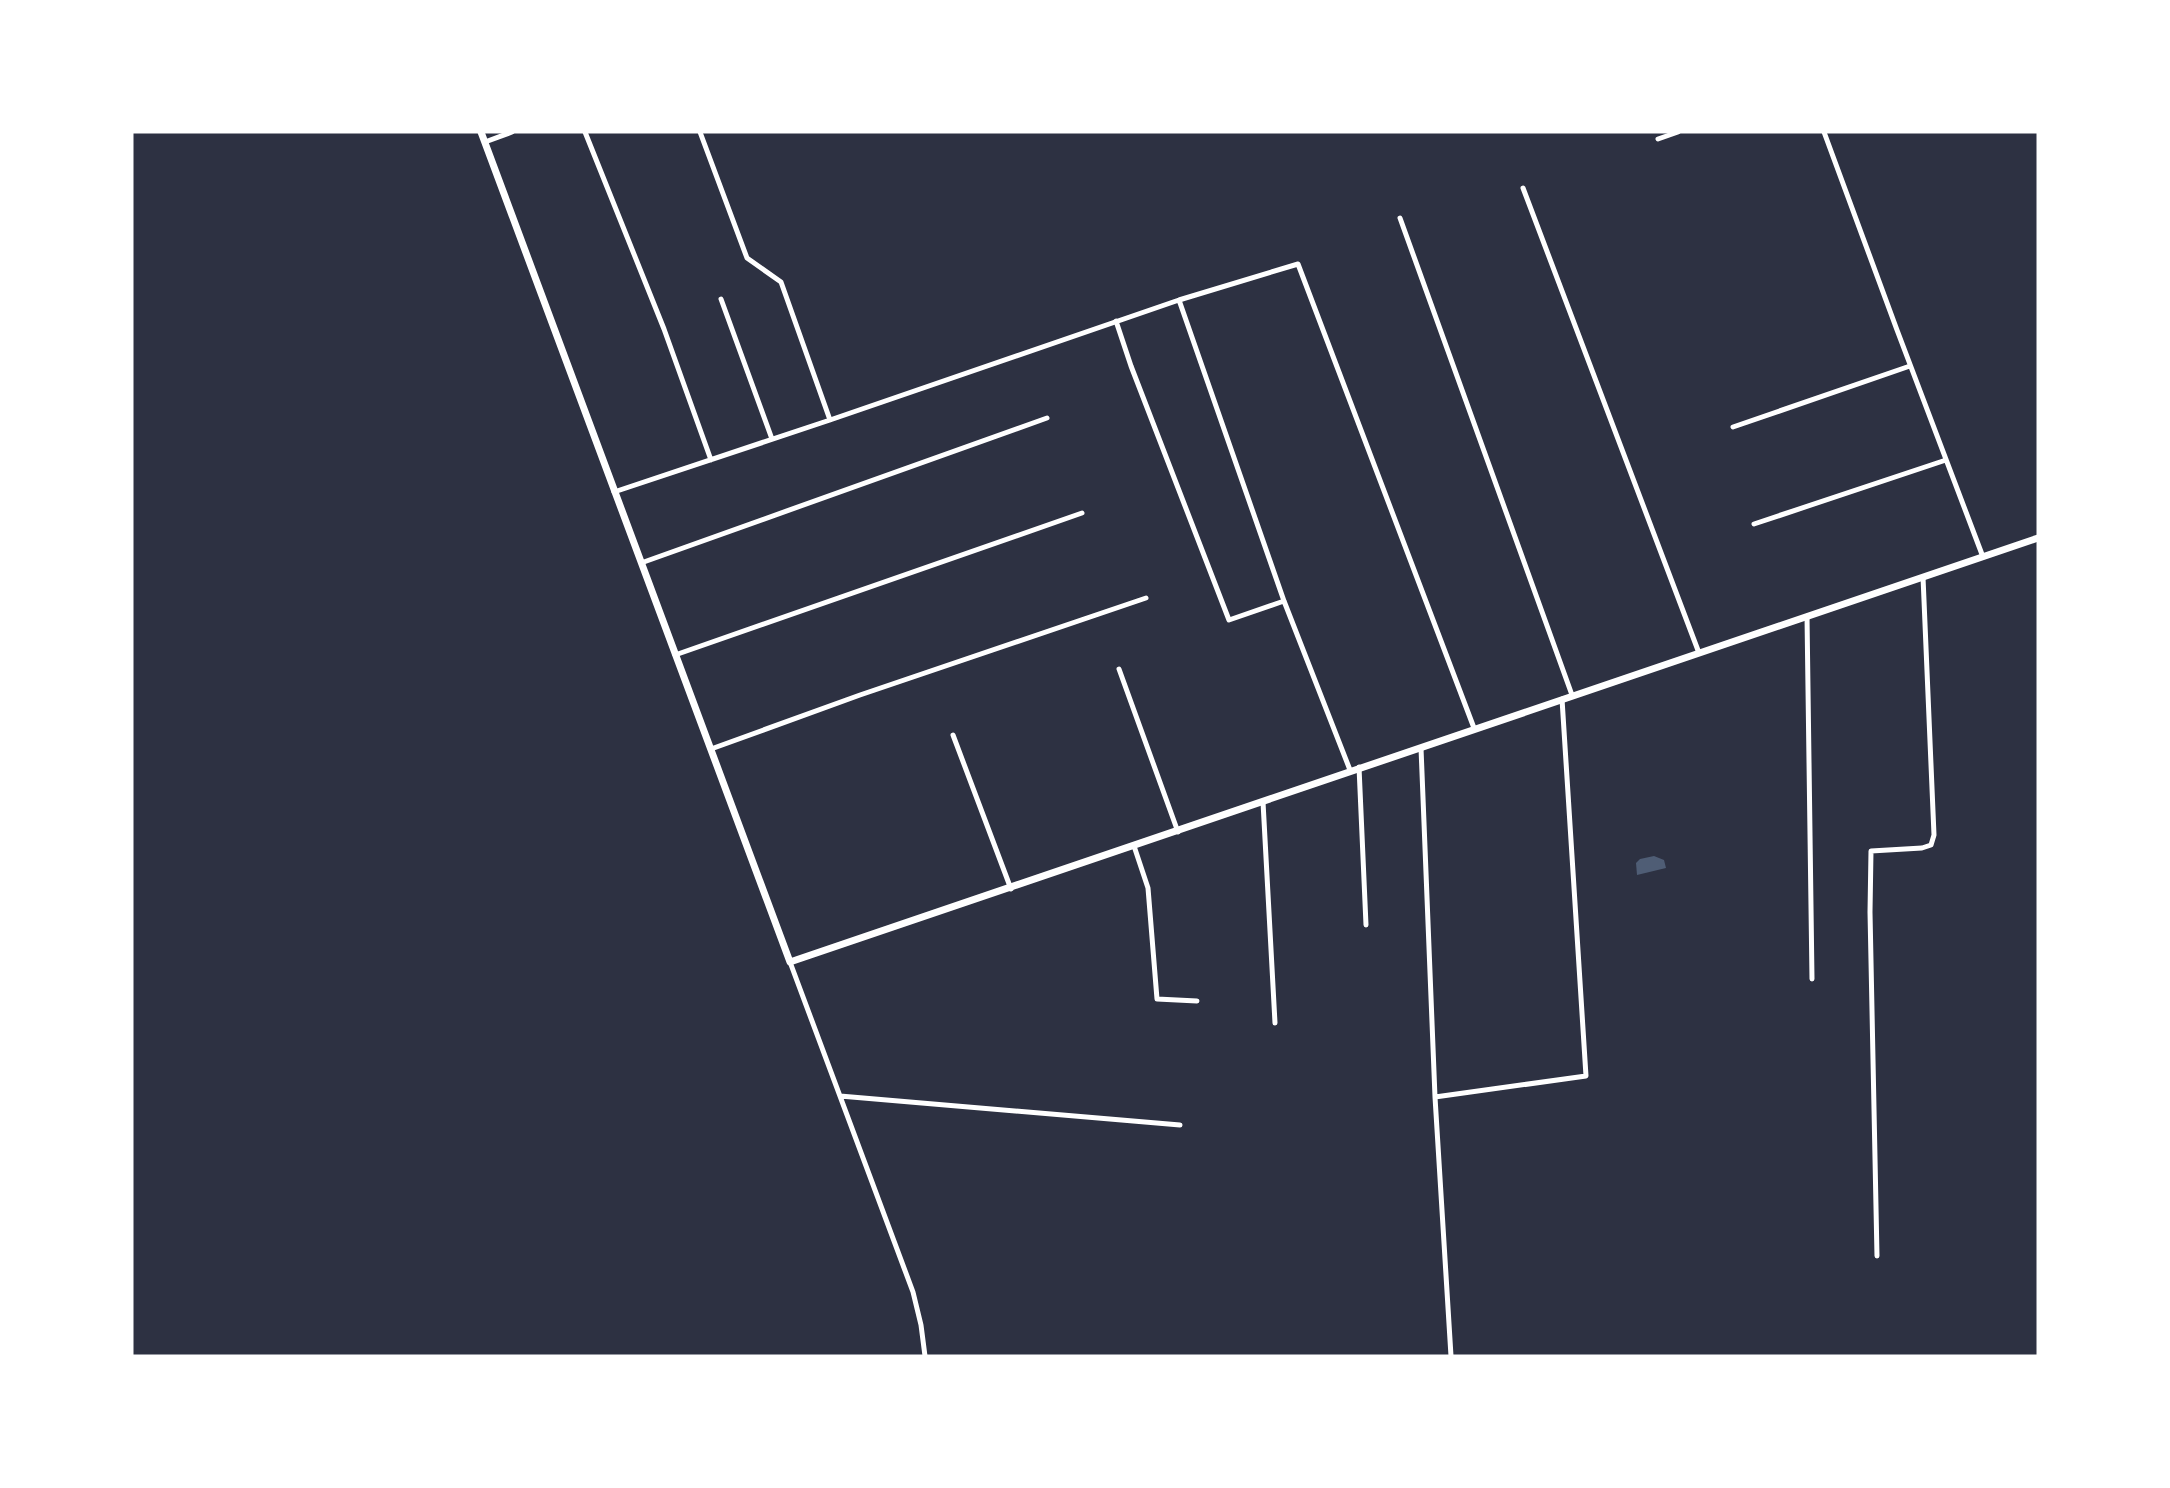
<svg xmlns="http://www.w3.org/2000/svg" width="2170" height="1488" viewBox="0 0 2170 1488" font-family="Barlow,sans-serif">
  <rect width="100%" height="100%" fill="#2d3142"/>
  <path fill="#4f5d75" d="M1654 856 1664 860 1666 868 1637 875 1636 863 1640 859Z"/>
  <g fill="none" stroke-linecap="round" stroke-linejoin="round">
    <path stroke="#fff" stroke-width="5" d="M585 132 664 329 711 460
      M700 132 747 258 781 282 830 420
      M1824 132 1897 330 1983 557
      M1658 139 1678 132
      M485 142 512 132
      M1523 188 1699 653
      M1400 218 1572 695
      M721 299 772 439
      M1179 300 1284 601 1350 770
      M1116 321 1131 366 1229 620 1284 601
      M1733 427 1910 366
      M614 492 830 420 1179 300 1298 264 1474 728
      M1754 524 1946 460
      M641 563 1047 418
      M1807 616 1812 979
      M675 655 1082 513
      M1119 669 1178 832
      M953 735 1011 889
      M1421 748 1435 1097 1451 1356
      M711 749 860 695 1146 598
      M1359 767 1366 925
      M1263 802 1275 1023
      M1134 846 1148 888 1157 999 1197 1001
      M790 962 913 1292 921 1325 925 1356
      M840 1096 1180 1125
      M1435 1097 1586 1076 1562 699
      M1877 1256 1870 912 1871 851 1922 848 1931 845 1934 835 1923 577"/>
    <path stroke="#fff" stroke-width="7" d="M481 132 790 962 2038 538"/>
  </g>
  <rect width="2170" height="1488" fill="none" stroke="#ffffff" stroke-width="267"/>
</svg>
